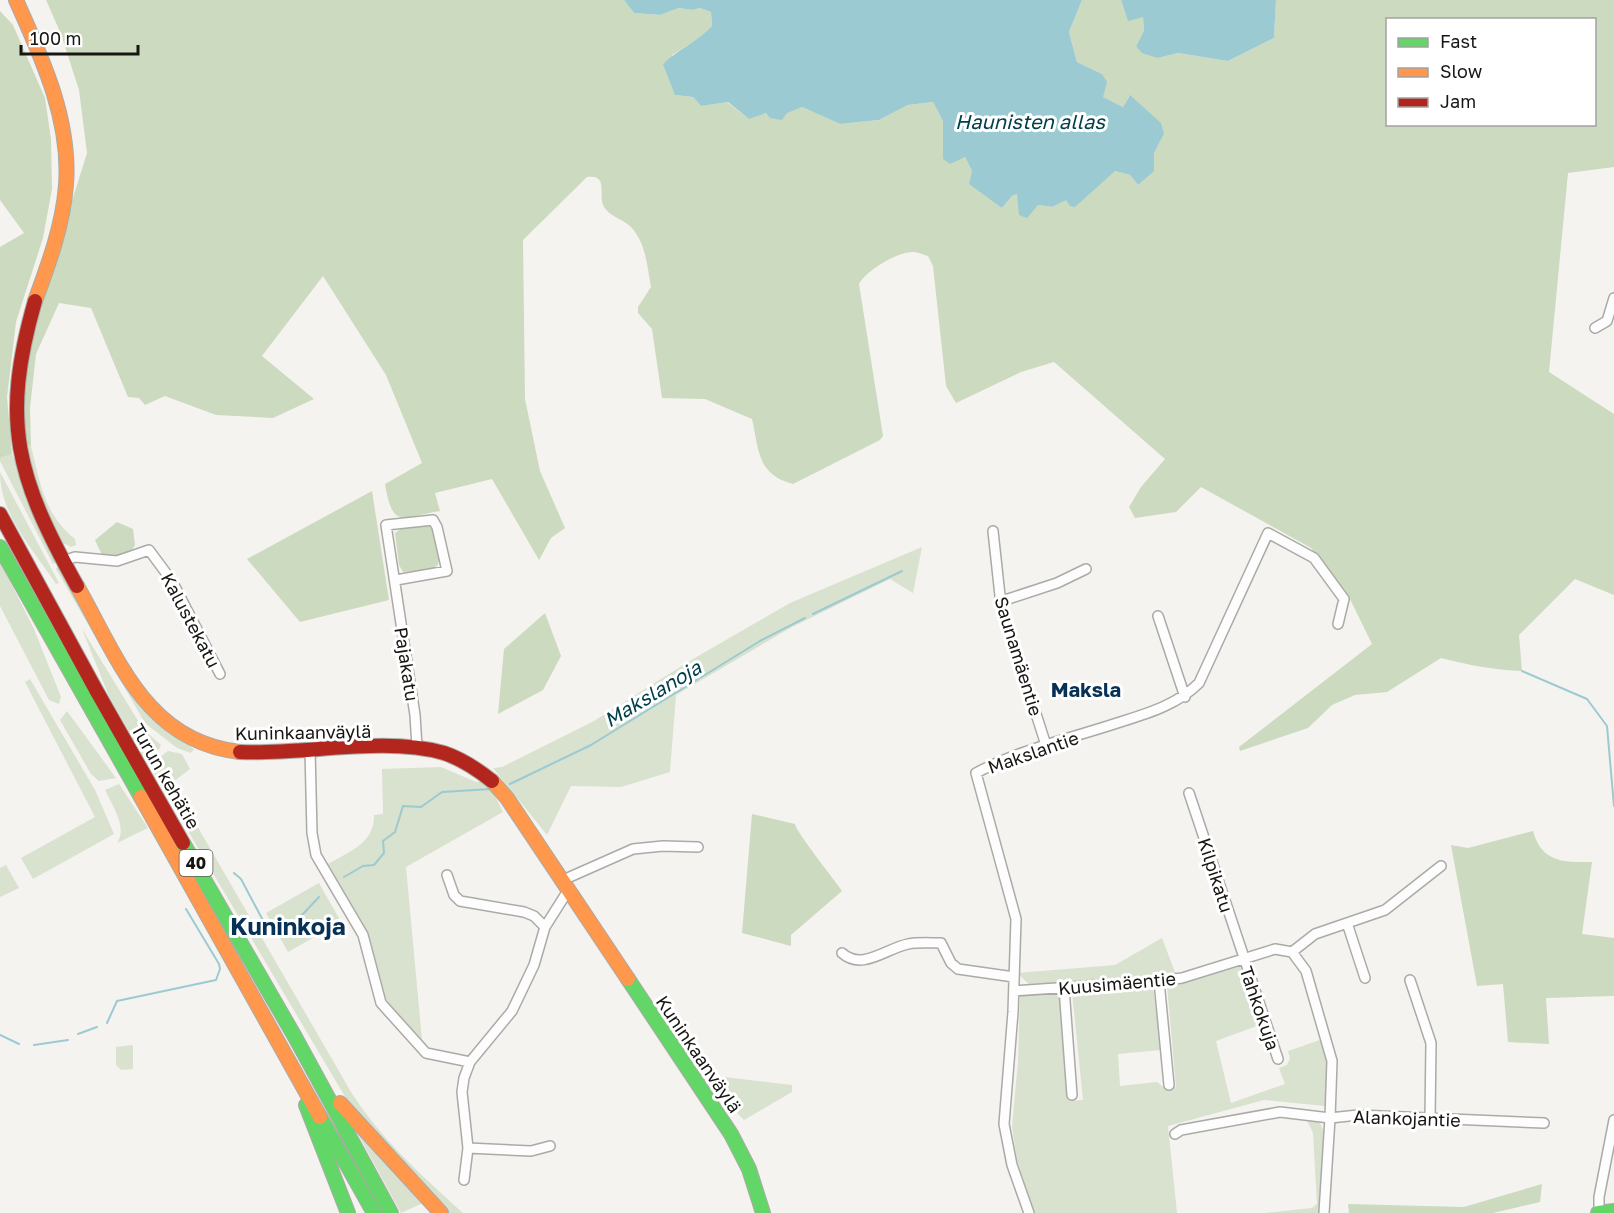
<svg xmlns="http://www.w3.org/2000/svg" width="1614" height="1213" viewBox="0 0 1614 1213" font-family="'Golos Text',sans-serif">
  <rect width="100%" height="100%" fill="#f5f3ef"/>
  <path fill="#d9e1cf" d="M22 445 31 446C40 483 44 514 75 539L76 545 71 547 59 541 29 483Z
    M12 454 58 561 53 564 0 461V458Z
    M0 472 59 583 56 584C33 549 0 515 0 472Z
    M922 547 913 593 890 579 792 627 676 695 670 772 621 787 571 786 547 835 493 768 502 767 594 721 693 659 790 603Z
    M0 561 34 629 61 697 59 704 49 700 0 606Z
    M59 564 177 738 194 749 191 753 177 748 145 723 56 569Z
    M82 629 143 729 161 745 159 749 144 757 109 696Z
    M30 679 95 790 114 834 33 879 21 858 95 817 25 682Z
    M67 711 116 778 99 781 91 774 60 720Z
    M168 751 182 754 190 769 169 785 176 798H189L194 820 200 831 351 1092C381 1139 421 1175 463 1213H448L365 1124 344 1095 149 765Z
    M441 767 476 782H488L503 812 406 867 422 1040 386 1000 368 932 328 864C349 852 375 843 374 815L383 814 382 769Z
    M119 784 148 828 117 843C128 828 112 805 105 790Z
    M6 865 19 888 0 897V868Z
    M319 883 341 922 288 952 266 913Z
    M1162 938 1176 975 1030 985 1017 973 1115 965Z
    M1239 963 1262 1024 1216 1041 1231 1103 1285 1084 1279 1068 1287 1065 1290 1058 1288 1051 1320 1040 1330 1061 1325 1106 1264 1100 1168 1126 1177 1213H1035L1017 1160 1012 1126 1018 1062 1020 996 1060 992 1071 1101 1083 1100 1072 992 1153 987 1161 1050 1118 1054 1120 1086 1157 1082 1166 1089 1176 1087 1167 985Z
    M133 1045V1069L121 1070 116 1065V1047Z
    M699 1074 792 1085V1092L744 1120Z
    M1307 1120 1320 1123 1324 1132 1319 1213H1266L1312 1208 1317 1204 1313 1133Z
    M355 1129 423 1203 401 1213Z"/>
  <path fill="#ccdabf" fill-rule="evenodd" d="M46 0H624L634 13 660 15 679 8 692 10 700 8 711 12 712 26 703 36 672 55 675 95 693 97 701 106 727 102 749 119C766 110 784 114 802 107L840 124 879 120 908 105 933 102 943 121V159L965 157 972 171 1002 208 1012 196 1017 194 1038 205 1052 207 1115 171 1130 175 1138 185 1153 171 1154 153 1164 134 1129 96 1123 107 1102 97V74L1077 62 1069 32 1082 0H1121L1128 20 1143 16 1144 31 1136 46 1158 58 1178 53 1228 61 1274 38 1276 0H1614V167L1568 173 1549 372 1614 414V595L1575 579 1519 635 1522 671C1494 670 1468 665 1441 658L1387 692 1355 695 1332 705 1308 728 1240 751 1239 747 1372 644 1348 595 1311 548 1201 487 1176 512 1135 518 1129 507 1141 487 1165 459 1054 362 1021 372 956 403 946 386 933 266 928 256C924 255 918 252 913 252 897 252 867 270 859 284L883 436 880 440 793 484C757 475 759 450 752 419L705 399 662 398 652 329 638 313V307L651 287C647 266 646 242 630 226 622 219 609 216 604 207 597 196 610 174 587 177L523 240 525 399 540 471 565 528 551 538 539 560 492 479 435 493 440 511C400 518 393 529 385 484L422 463 386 375 323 276 262 356 314 399 273 418 216 415 165 396 145 405 139 398 128 397 91 308 59 303 36 354 30 408 31 446 22 445 17 403 26 347 87 153 79 90 61 34ZM1388 20H1594V124H1388Z
    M0 11 13 25 45 98 51 139 52 189 43 238 16 322 7 397 12 454 0 458V247L24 233 0 200Z
    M372 491 389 600 300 622 247 559Z
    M117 522 133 529 135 545C129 558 116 557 103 557L95 540Z
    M420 525 429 526C439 537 441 552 438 565L430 570 403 572 399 565 395 533 402 528Z
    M545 613 561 656 543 690 498 714 504 649Z
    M752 814 795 824C796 832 833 878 842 891L791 935V946L742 933Z
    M1533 831C1542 863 1563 862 1592 862L1582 934 1614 938V996L1546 998 1549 1044 1508 1042 1503 984 1477 986 1451 845 1468 848Z
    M1542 1184 1540 1202 1493 1213H1349L1348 1204 1464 1207Z"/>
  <path fill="#9ccad2" d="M624 0H1082L1069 32 1077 62 1102 74 1107 82 1103 97 1123 107 1130 95 1161 123 1164 134 1154 153V171L1138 185 1130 175 1115 171 1075 207 1070 206 1066 200 1052 207 1038 205 1027 218 1019 215 1017 194 1012 196 1002 208 969 184 972 171 965 157 950 164 943 159V121L933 102 908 105 879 120 840 124 802 107 787 113 782 120 770 118 766 113 749 119 728 102 701 106 693 97 675 95 663 64C678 49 698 42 712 26L711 12 700 8 692 10 679 8 660 15 634 13Z
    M1121 0H1276L1274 38 1228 61 1178 53 1158 58 1142 53 1136 46 1144 31 1143 17 1128 21Z"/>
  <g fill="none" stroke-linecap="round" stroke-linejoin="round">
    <path stroke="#9ccad2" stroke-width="2" d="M813 614 902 571
      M1522 671 1587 699 1607 726 1614 806
      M510 784 591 745 760 641 805 618
      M234 873 241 879 267 928 286 932 319 897
      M344 877 363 866 374 865 384 853 383 841 395 832 403 806 421 807 442 792 491 789
      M107 1023 117 1001 216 980 220 969 219 964 186 909
      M78 1034 97 1027
      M0 1035 19 1044
      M34 1045 68 1040"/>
    <defs>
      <path id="street" d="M1595 328 1607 321 1614 298
        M993 531 1001 605 1046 745
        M63 561 75 557 117 561 149 550 172 581 220 674
        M396 580 447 571 437 527 433 520 386 525 415 715 417 747
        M1001 605 1005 600 1057 583 1086 569
        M1158 616 1185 697
        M310 750 312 833 316 855 363 935 381 1003 426 1053 470 1062
        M1189 793 1278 1059
        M447 875 454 895 460 901 524 912 534 916 545 927
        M563 880 633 849 663 846 698 847
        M1347 923 1365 978
        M1292 952 1315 934 1385 910 1441 866
        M842 953C862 971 885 949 908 944 918 942 930 943 941 943L951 963 958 969 1014 977
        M1410 980 1431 1043 1430 1118
        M1159 981 1169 1085
        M1064 988 1072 1095
        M1014 991 1159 981 1182 978 1275 949 1292 952 1306 971 1332 1061 1330 1118 1280 1112 1181 1130 1175 1134
        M468 1148 531 1151 550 1146
        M464 1180 468 1148 462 1092 464 1078 470 1062 512 1011 534 965 545 927 569 889
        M1029 1213 1012 1165 1004 1124 1013 1012 1016 919 976 773C1019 750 1068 739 1114 724 1145 714 1176 706 1199 683L1268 533 1314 558 1344 599 1338 624
        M1324 1213 1330 1118 1358 1115 1544 1123
        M1599 1213V1197L1614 1120"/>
      <path id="fast" d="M0 547 141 797
        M183 843 295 1037 391 1213
        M628 979 731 1134 749 1169 763 1213
        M306 1105 348 1213
        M320 1117 374 1213
        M1598 1213 1614 1211"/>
      <path id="slow" d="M16 0C42 58 71 120 66 185 63 225 49 263 35 301
        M77 586C118 658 146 742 240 752
        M492 781 507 798 628 979
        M141 797 320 1117
        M340 1103 441 1213"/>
      <path id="jam" d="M35 301C0 423 17 478 77 586
        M0 514 96 690 183 843
        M240 752C303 755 384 736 444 753 462 759 477 769 492 781"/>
    </defs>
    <use href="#street" stroke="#abaaa7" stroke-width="12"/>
    <use href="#fast" stroke="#abaaa7" stroke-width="16"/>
    <use href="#slow" stroke="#abaaa7" stroke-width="16"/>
    <use href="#jam" stroke="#abaaa7" stroke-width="16"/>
    <use href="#street" stroke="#fefdfd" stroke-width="9"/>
    <use href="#fast" stroke="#63d668" stroke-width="14"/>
    <use href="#slow" stroke="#ff974d" stroke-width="14"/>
    <use href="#jam" stroke="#b3261e" stroke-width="14"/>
  </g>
  <g text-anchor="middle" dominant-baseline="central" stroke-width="6" stroke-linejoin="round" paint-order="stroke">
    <rect fill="#fff" stroke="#5d5c5a" stroke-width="1.5" x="179.5" y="850" width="33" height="26" rx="4.5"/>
    <g font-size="16" font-weight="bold" fill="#171613">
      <text x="196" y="863">40</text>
    </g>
    <g font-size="18" fill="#171613" stroke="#fff">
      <text transform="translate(191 620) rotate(62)">Kalustekatu</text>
      <text transform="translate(1019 656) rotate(73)">Saunamäentie</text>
      <text transform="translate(407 664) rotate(81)">Pajakatu</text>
      <text transform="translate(303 732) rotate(-1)">Kuninkaanväylä</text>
      <text transform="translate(1033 752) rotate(-19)">Makslantie</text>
      <text transform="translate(166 776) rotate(60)">Turun kehätie</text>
      <text transform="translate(1216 875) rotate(72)">Kilpikatu</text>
      <text transform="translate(1117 983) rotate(-5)">Kuusimäentie</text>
      <text transform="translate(1260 1008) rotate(71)">Tahkokuja</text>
      <text transform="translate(699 1054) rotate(56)">Kuninkaanväylä</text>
      <text transform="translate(1407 1118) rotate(2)">Alankojantie</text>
    </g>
    <g font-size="20" font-style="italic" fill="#00404a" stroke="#fff">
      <text x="1030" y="121">Haunisten allas</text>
      <text transform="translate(652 693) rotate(-31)">Makslanoja</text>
    </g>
    <g font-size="20" font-weight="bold" fill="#083156" stroke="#fff">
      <text x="1086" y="689">Maksla</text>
    </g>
    <g font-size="24" font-weight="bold" fill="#083156" stroke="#fff">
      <text x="288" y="925">Kuninkoja</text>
    </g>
  </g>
  <rect x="1386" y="18" width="210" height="108" fill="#ffffff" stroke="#a2a2a1" stroke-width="1.5"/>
  <rect x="1398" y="38" width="30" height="9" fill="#63d668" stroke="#a2a2a1" stroke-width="1.5"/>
  <text x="1440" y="48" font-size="18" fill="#171613">Fast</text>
  <rect x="1398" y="68" width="30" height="9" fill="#ff974d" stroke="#a2a2a1" stroke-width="1.5"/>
  <text x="1440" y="78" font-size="18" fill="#171613">Slow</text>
  <rect x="1398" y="98" width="30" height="9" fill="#b3261e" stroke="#a2a2a1" stroke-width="1.5"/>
  <text x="1440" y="108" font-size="18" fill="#171613">Jam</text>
  <path d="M21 45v9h117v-9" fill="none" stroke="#171613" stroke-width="3"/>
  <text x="30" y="45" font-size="18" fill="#171613" stroke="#ffffff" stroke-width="4.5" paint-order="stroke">100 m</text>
</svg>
